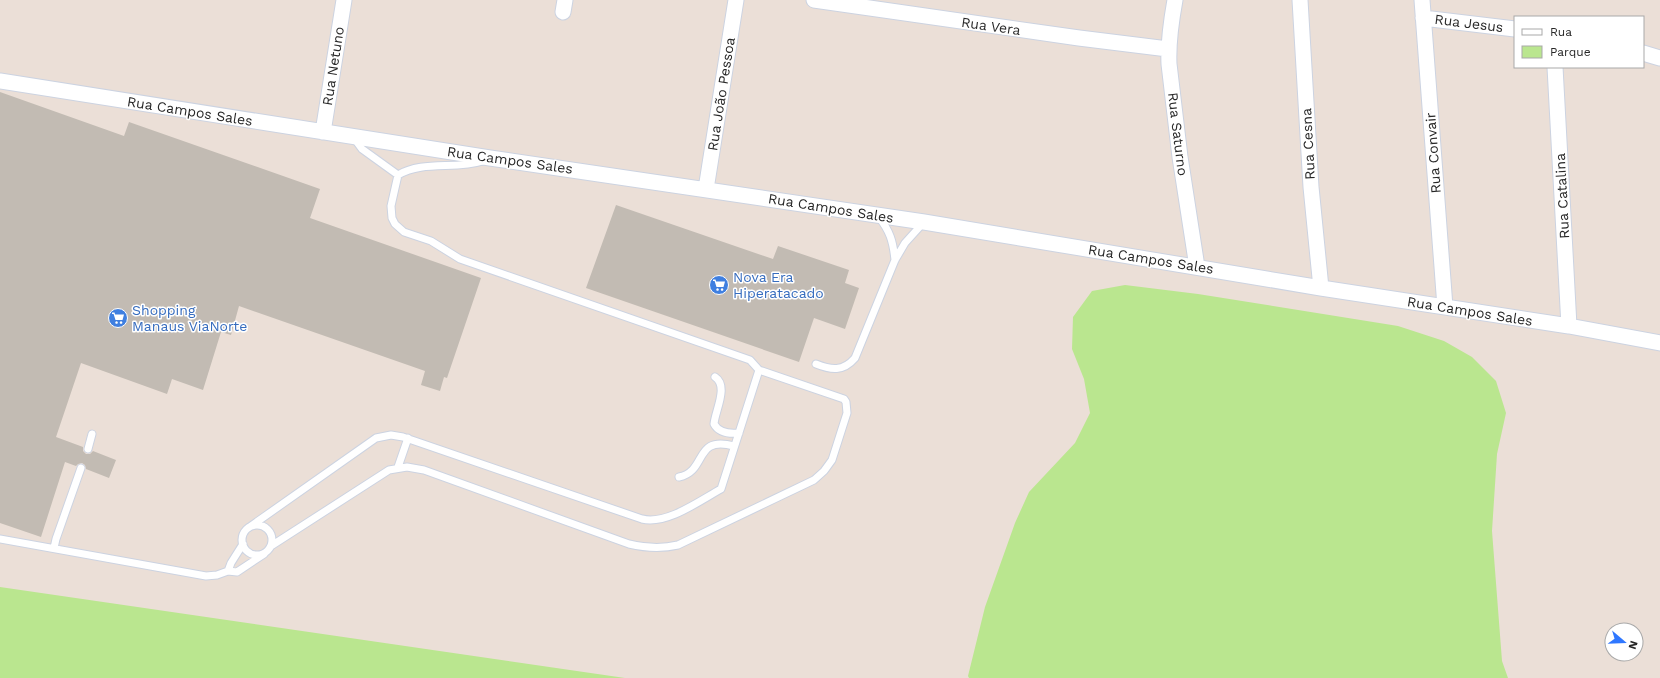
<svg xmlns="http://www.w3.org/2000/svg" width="1660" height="678" viewBox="0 0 1660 678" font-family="'Work Sans',sans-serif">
  <rect width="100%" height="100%" fill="#ebdfd7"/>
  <path fill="#bae68f" d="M1125 285 1198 294 1398 326 1444 341 1472 357 1496 381 1506 413 1497 454 1492 531 1502 661 1508 678H969L968 676 985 607 1015 523 1029 492 1075 443 1090 413 1084 379 1072 349 1073 317 1092 291Z
    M0 587 625 678H0Z"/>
  <path fill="#c2bbb3" d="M0 92 124 136 129 122 320 189 310 218 481 278 447 378 444 377 440 391 421 385 425 371 239 306 231 335 221 332 203 390 172 379 167 394 81 363 56 437 83 447V451L86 454H90L93 451 116 460 109 478 86 469 85 465 82 463 78 464 76 466 65 462 41 537 0 523Z
    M616 205 773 259 778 246 849 270 845 283 859 288 845 329 814 318 799 362 586 288Z"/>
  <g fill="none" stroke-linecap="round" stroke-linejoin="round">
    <defs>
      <path id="service" d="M354 138 362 149 398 175C423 160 455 170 483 161
        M878 216C890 231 893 241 895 260
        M816 364C831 370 843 372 855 358L895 260 905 243 924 222
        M715 377C729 386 715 411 714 424 719 433 729 434 739 433
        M88 449 92 434
        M398 467 408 438
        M679 477C708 471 693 435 734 446
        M242 540a15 15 0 1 1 30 0a15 15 0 1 1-30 0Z
        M251 526 376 438 391 435 403 437 642 519C667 525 699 501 721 489L759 370
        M0 539 206 576 217 575 228 571 237 572 264 554
        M271 546 389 470 407 467 424 470 629 544C646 548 661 549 678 545L814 480 824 471 832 460 847 413 846 402 844 399 759 370 750 360 460 259 431 241 404 232 395 224 392 218 391 206 398 175
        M54 548 56 539 81 468
        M228 571 231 563 243 544"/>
      <path id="minor" d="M814 0 1079 38 1168 49
        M1175 0C1171 22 1168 42 1169 64L1180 157 1197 267
        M1300 0 1311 187 1321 288
        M1422 0 1445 307
        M563 12 565 0
        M1423 18 1515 29
        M1643 53 1660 58
        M1555 67 1569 326
        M0 81 490 158 924 222 1321 288 1569 326 1660 343
        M323 132 344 0
        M706 189 736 0"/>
    </defs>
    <use href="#service" stroke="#ccd3e1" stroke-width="9"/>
    <use href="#minor" stroke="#ccd3e1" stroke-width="17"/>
    <use href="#service" stroke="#fff" stroke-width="7"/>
    <use href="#minor" stroke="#fff" stroke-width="15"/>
  </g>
  <defs>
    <symbol id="supermarket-disc" viewBox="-11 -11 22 22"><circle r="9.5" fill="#3f7fe0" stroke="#fff"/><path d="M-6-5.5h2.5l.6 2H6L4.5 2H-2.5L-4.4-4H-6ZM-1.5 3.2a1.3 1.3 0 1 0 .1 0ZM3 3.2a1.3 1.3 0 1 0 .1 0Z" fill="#fff"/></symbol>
  </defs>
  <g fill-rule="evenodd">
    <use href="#supermarket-disc" x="708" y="274" width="22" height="22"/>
    <use href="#supermarket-disc" x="107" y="307" width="22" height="22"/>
  </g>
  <g text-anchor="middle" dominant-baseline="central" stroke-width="3" stroke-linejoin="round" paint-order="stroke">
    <g font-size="14" fill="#272727" stroke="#fff">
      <text transform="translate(1469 23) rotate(7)">Rua Jesus</text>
      <text transform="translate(991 26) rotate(8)">Rua Vera</text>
      <text transform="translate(333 66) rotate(-81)">Rua Netuno</text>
      <text transform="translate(721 94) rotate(-81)">Rua João Pessoa</text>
      <text transform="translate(190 111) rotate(9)">Rua Campos Sales</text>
      <text transform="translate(1178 134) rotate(83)">Rua Saturno</text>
      <text transform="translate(1308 144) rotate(-93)">Rua Cesna</text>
      <text transform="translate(1433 153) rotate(-94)">Rua Convair</text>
      <text transform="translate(510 160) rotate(8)">Rua Campos Sales</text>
      <text transform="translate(1562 196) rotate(-93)">Rua Catalina</text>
      <text transform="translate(831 208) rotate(9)">Rua Campos Sales</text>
      <text transform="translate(1151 259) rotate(9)">Rua Campos Sales</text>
      <text transform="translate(1470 311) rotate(9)">Rua Campos Sales</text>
    </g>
    <g font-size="14" fill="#366cbe" stroke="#fff" text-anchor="start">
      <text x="733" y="277">Nova Era<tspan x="733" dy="16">Hiperatacado</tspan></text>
      <text x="132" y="310">Shopping<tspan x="132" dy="16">Manaus ViaNorte</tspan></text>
    </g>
  </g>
  <rect x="1514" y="16" width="130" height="52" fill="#ffffff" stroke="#a9a9a9"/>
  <rect x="1522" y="29" width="20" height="6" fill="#ffffff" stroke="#a9a9a9"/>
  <text x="1550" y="36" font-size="12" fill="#272727">Rua</text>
  <rect x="1522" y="46" width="20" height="12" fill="#bae68f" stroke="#a9a9a9"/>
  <text x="1550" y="56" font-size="12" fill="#272727">Parque</text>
  <g transform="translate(1624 642) rotate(109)"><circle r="19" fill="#ffffff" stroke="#a9a9a9"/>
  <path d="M0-3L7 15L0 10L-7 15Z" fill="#2f77ff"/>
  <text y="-6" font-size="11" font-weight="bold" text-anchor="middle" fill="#272727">N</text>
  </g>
</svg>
